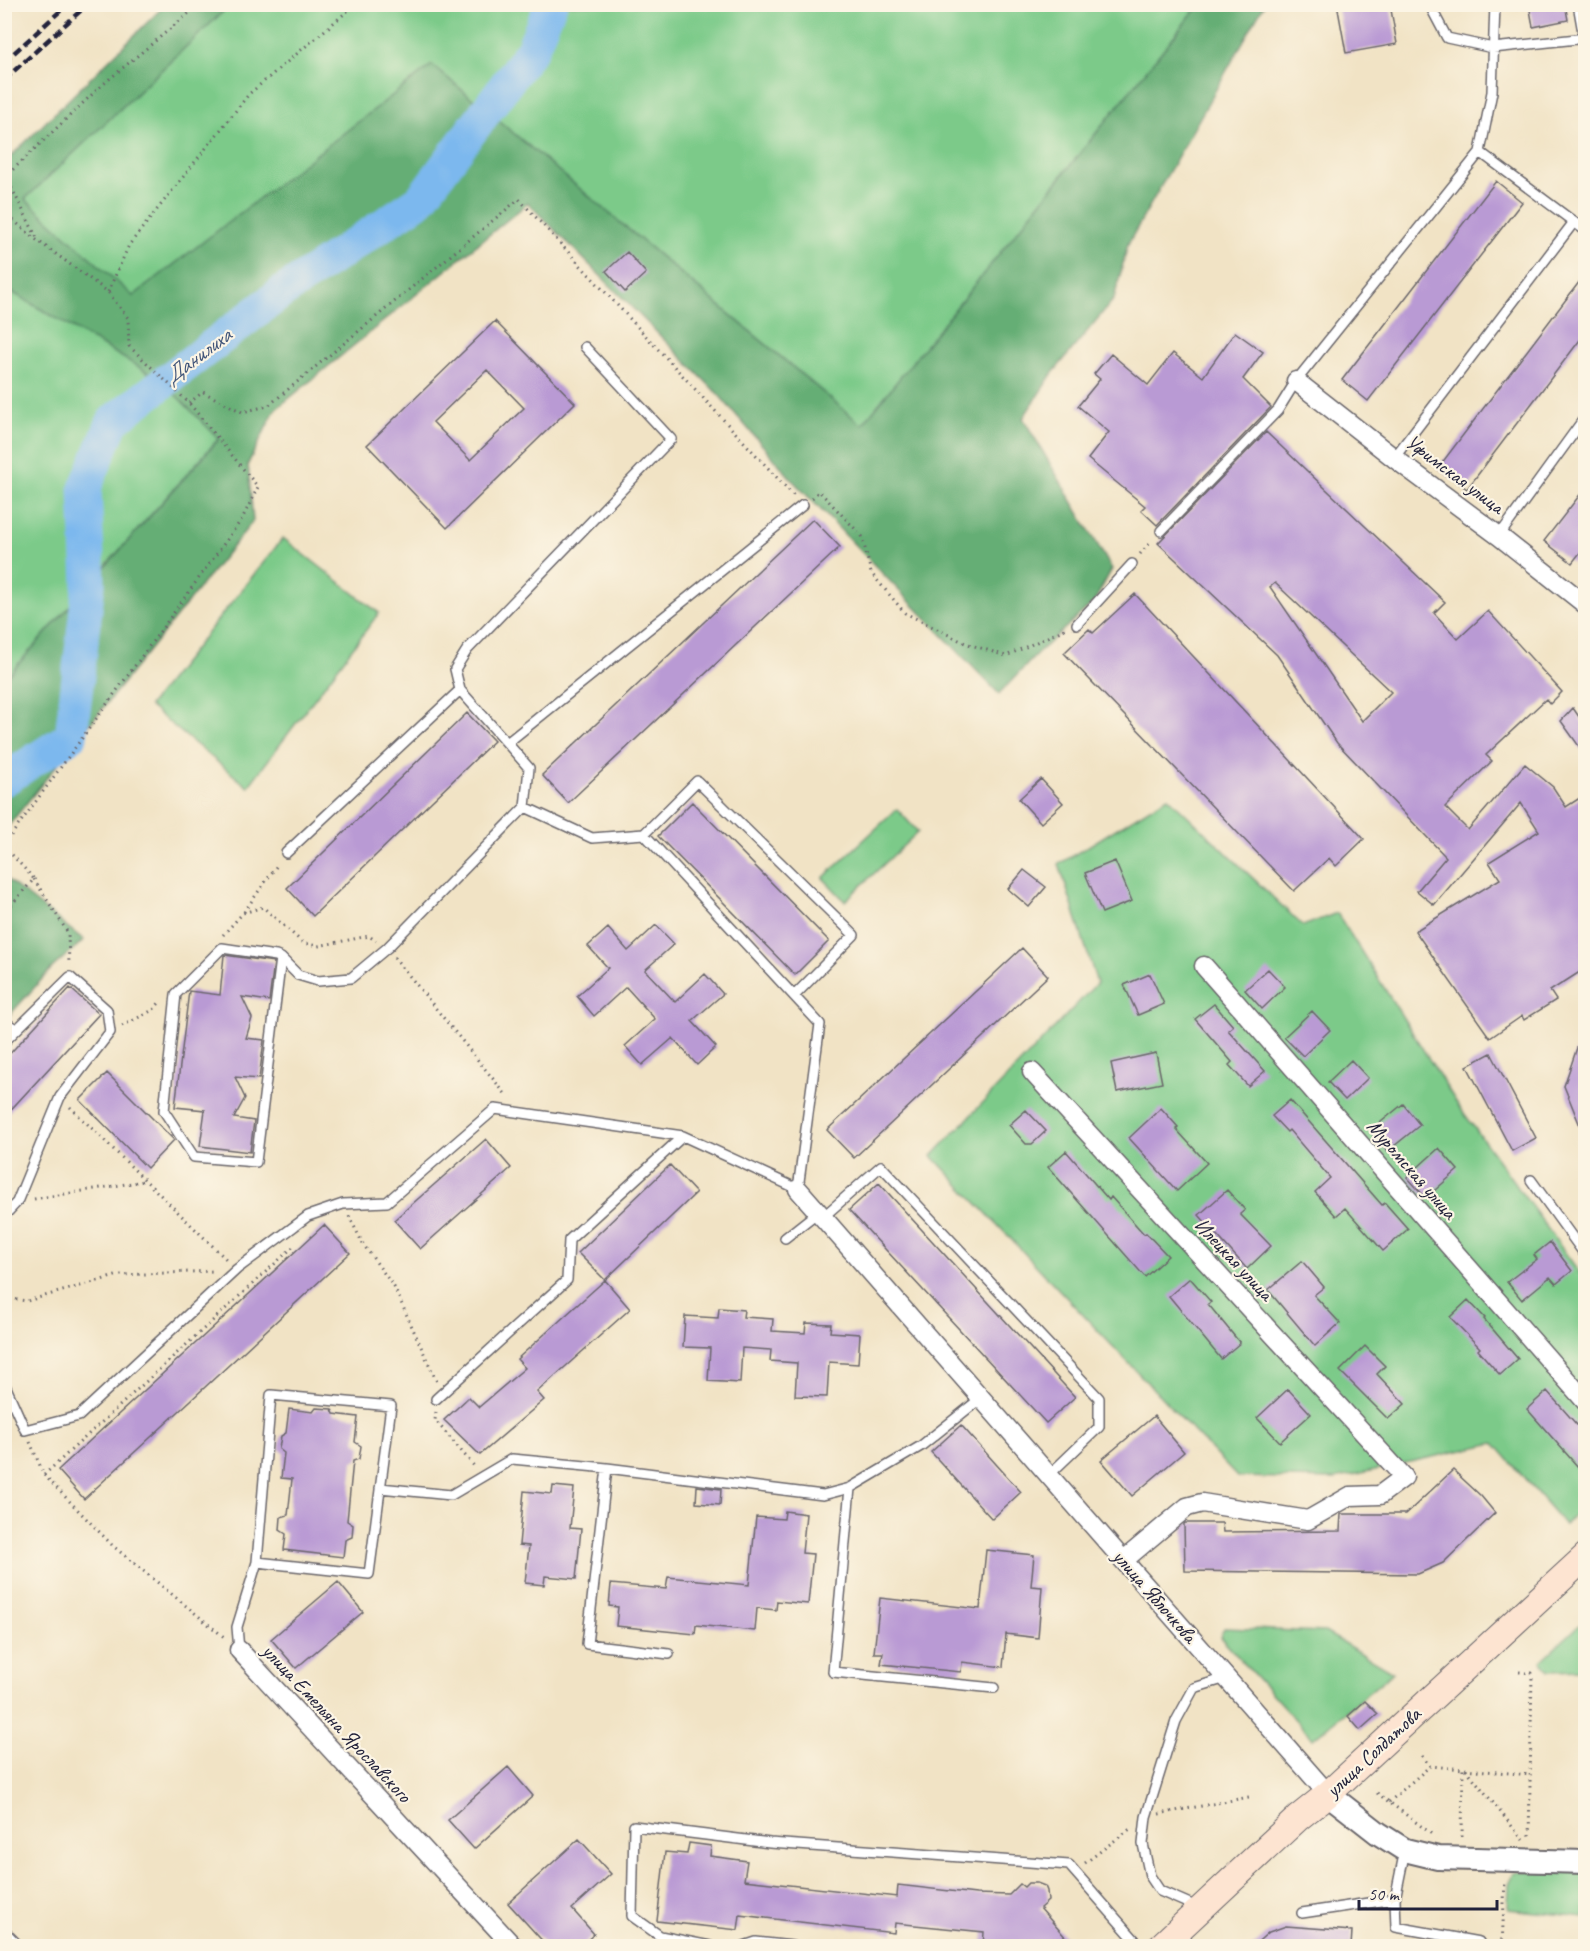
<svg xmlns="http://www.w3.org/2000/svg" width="1590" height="1951" viewBox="0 0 1590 1951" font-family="Caveat,sans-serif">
  <rect width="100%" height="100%" fill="#fcf5e5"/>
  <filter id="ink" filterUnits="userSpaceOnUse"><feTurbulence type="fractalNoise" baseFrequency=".0167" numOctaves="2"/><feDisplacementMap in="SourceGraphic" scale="12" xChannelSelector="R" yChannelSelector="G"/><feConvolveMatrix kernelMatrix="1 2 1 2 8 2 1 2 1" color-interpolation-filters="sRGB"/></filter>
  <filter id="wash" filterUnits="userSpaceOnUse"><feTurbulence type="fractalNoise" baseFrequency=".008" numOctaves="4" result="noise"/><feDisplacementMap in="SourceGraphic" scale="24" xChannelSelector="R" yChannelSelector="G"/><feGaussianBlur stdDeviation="1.35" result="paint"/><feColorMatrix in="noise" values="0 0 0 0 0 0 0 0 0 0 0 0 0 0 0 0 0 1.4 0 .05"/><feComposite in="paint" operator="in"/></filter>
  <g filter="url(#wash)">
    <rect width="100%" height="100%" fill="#f1e3c5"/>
    <path fill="#7cca89" stroke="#4f7662" stroke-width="1.5" d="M230 5H1199L862 425 432 65 133 297 25 199Z
      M5 288 161 380 219 438 5 679Z
      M283 538 379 613 248 787 149 706Z
      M1168 797 1303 926 1337 913 1458 1105 1585 1280V1503L1565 1525 1494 1443 1335 1479 1237 1477 932 1156 1097 983 1059 864Z
      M897 809 918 832 845 901 823 878Z
      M1585 1620V1670L1549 1671 1541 1661Z
      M1224 1628 1325 1632 1393 1672 1313 1739 1220 1637Z
      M1585 1871V1917L1508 1909 1509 1884 1514 1872Z"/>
    <path fill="#65ae75" stroke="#446858" stroke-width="1.5" d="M165 5H230L25 199 133 296 432 65 862 425 1199 5H1264L1128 244 1114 299 1052 374 1023 418 1112 569 1094 602 1042 649 999 694 795 483 718 394 528 203 275 410 248 464 253 521 5 830V679L219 439 161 380 5 288V162Z
      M4 877 84 940 53 967 5 1020Z"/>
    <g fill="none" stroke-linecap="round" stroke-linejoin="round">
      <path stroke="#7cb8ee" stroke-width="33" d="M4 780 71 736 89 583 85 488 113 421 281 293 420 200 532 49 551 4"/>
    </g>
    <g id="blocks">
      <path fill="#b99ad4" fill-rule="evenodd" d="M1337 4H1390L1397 44 1346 53Z
        M1529 4H1565L1568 20 1533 27Z
        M1496 181 1522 202 1368 401 1342 380Z
        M627 252 646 273 625 292 606 271Z
        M1586 273V332L1467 489 1438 468Z
        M495 321 575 403 447 528 367 445ZM487 370 524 408 470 460 433 422Z
        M1235 332 1263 352 1243 379 1271 407 1157 525 1141 510 1145 506 1088 459 1109 432 1078 406 1100 379 1094 374 1111 354 1148 385 1173 353 1203 377Z
        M1266 432 1445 602 1434 613 1458 639 1488 611 1562 692 1550 704 1546 699 1486 755 1492 761 1445 807 1468 830 1525 764 1553 787 1566 807 1586 794V968L1550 991 1556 1000 1524 1020 1522 1016 1490 1038 1415 931 1500 879 1489 862 1539 831 1521 803 1434 905 1417 891 1446 857 1337 743 1277 655 1158 543ZM1275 583 1391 692 1362 721 1270 587Z
        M1586 487V545L1572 563 1544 541Z
        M813 519 840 547 568 803 542 775Z
        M1135 594 1364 839 1336 866 1329 858 1294 891 1064 653 1089 629 1093 633Z
        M1573 708 1586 727V756L1561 721Z
        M467 713 494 741 313 916 287 888Z
        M1041 779 1063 803 1041 823 1019 799Z
        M692 802 829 941 795 975 658 836Z
        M1115 861 1132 901 1102 913 1085 873Z
        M1024 870 1046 887 1029 907 1008 889Z
        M656 925 674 944 645 970 675 1002 705 974 723 994 692 1021 716 1047 697 1065 673 1038 642 1065 625 1046 655 1019 626 987 594 1016 577 996 608 968 588 946 608 928 628 951Z
        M1022 948 1048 976 854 1158 827 1130Z
        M224 955 274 962 269 1001 242 997 252 1018 246 1038 264 1040 259 1079 235 1077 245 1098 234 1118 254 1121 250 1152 200 1146 205 1110 175 1107 189 991 220 995Z
        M1268 969 1285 987 1262 1009 1245 990Z
        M1150 974 1164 1004 1138 1015 1124 985Z
        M70 988 99 1014 4 1117V1060Z
        M1214 1004 1233 1026 1228 1030 1265 1071 1248 1086 1229 1065 1232 1062 1195 1019Z
        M1312 1011 1330 1030 1303 1056 1284 1037Z
        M1583 1030H1586V1080L1582 1088 1586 1095 1585 1138 1564 1086Z
        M1156 1053 1162 1083 1117 1092 1111 1063Z
        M1491 1053 1536 1138 1512 1151 1467 1066Z
        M1351 1060 1368 1078 1345 1100 1328 1082Z
        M107 1073 174 1140 147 1168 80 1100Z
        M1290 1100 1382 1205 1385 1203 1408 1229 1383 1251 1345 1208 1336 1216 1315 1192 1330 1178 1289 1130 1287 1132 1272 1116Z
        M1403 1104 1420 1125 1388 1151 1370 1131Z
        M1161 1108 1178 1127 1176 1129 1207 1163 1177 1191 1129 1138Z
        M1026 1110 1046 1131 1032 1144H1026L1009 1125Z
        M486 1139 511 1168 420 1249 394 1220Z
        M1439 1148 1458 1170 1426 1198 1407 1177Z
        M1066 1151 1109 1200 1111 1197 1144 1234 1146 1233 1168 1256 1145 1277 1048 1167Z
        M670 1165 696 1193 605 1280 578 1253Z
        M879 1183 1075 1397 1046 1423 849 1210Z
        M1227 1190 1245 1210 1240 1214 1271 1246 1247 1269 1199 1215Z
        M324 1225 350 1253 84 1499 58 1470Z
        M1550 1242 1572 1271 1556 1284 1550 1277 1522 1300 1507 1282 1537 1259 1534 1255Z
        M1302 1261 1324 1287 1314 1295 1340 1323 1315 1346 1268 1290Z
        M1190 1278 1211 1302 1208 1304 1240 1343 1221 1359 1169 1296Z
        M605 1280 630 1309 537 1392 544 1400 480 1455 444 1420 469 1397 479 1407 525 1368 517 1359Z
        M1468 1300 1485 1318 1484 1319 1518 1359 1500 1375 1478 1350 1480 1348 1450 1317Z
        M719 1308 744 1310 743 1317 773 1319 772 1331 805 1333 806 1323 831 1324 830 1332 860 1334 858 1364 829 1362 827 1397 795 1396 797 1363 770 1361 771 1350 742 1348 740 1383 708 1381 710 1348 683 1347 685 1316 718 1318Z
        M1365 1346 1385 1366 1377 1374 1405 1404 1388 1419 1340 1371Z
        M1288 1389 1311 1414 1280 1442 1257 1418Z
        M1547 1391 1577 1425 1579 1424 1586 1432V1476L1527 1409Z
        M316 1408 332 1409 334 1414 358 1417 355 1442 361 1446 359 1459 353 1461 347 1521 353 1525 352 1537 345 1540 343 1557 284 1550 286 1534 280 1530 281 1517 288 1515 292 1479 281 1478 284 1453 279 1449 281 1436 286 1433 289 1409 313 1412Z
        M1154 1416 1184 1452 1132 1496 1101 1460Z
        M961 1425 1021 1492 992 1519 931 1452Z
        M1453 1470 1481 1496 1495 1513 1443 1563 1418 1574 1185 1571 1184 1524 1185 1523H1222L1223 1532 1340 1531 1341 1514H1406Z
        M553 1486 574 1488 570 1528 581 1529 576 1579 545 1576 544 1585 525 1583 529 1546 519 1545 524 1491 552 1494Z
        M697 1486 721 1489 720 1505 696 1503Z
        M785 1511 806 1514 802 1553 813 1554 808 1604 777 1601 776 1610 757 1608 755 1631 696 1625 695 1634 616 1626 618 1607 609 1606 611 1584 666 1589 668 1577 749 1585 756 1517 784 1519Z
        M986 1550 1034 1555 1031 1586 1042 1587 1038 1638 1006 1634 1003 1667 962 1662 961 1672 881 1664 883 1653H874L880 1598 980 1609Z
        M338 1582 363 1612 296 1668 271 1639Z
        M1365 1701 1378 1714 1360 1730 1348 1716Z
        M508 1767 533 1796 474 1849 448 1820Z
        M579 1839 611 1874 572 1909 594 1934 580 1947H548L508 1903Z
        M689 1843 711 1846 710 1856 747 1861 744 1880 897 1897 898 1885 976 1894 1009 1895 1020 1884 1024 1887 1028 1883H1037L1045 1886 1047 1891 1048 1901 1040 1908 1074 1947H983L984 1932 895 1923 894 1933 740 1915 738 1930 657 1921 665 1852 687 1854Z
        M1286 1926 1352 1931 1351 1947H1252L1269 1932Z"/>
    </g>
  </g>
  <g filter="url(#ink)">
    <use href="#blocks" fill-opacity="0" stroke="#6a666b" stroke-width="1.5"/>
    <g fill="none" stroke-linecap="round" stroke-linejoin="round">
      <defs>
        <path id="service" d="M1429 4 1447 38 1493 48 1586 38
          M1578 4 1584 38
          M1480 152 1586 231
          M1394 458 1574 222
          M1161 531 1278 410 1296 381 1480 152 1492 92 1495 4
          M1499 536 1586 416
          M1077 624 1132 564
          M460 690 455 669 467 650 671 439 585 347
          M525 807 529 768 507 743 803 505
          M644 834 697 781 854 935 794 996
          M286 853 460 690 507 743
          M4 1022 16 1029
          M4 1042 70 977 107 1010 110 1032 60 1097 17 1202 4 1216
          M1531 1180 1586 1256
          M823 1217 881 1166 1099 1398V1427L1049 1475
          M785 1238 818 1212
          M4 1383 25 1430 79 1416 237 1269 308 1216 343 1204 387 1202 495 1109 683 1136 798 1189 820 1024 644 834 592 838 525 807 387 948 351 978 318 981 298 975 281 958 276 956 222 948 176 994 164 1111 194 1157 256 1162 281 958
          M436 1399 567 1280 569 1240 683 1136
          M607 1468 587 1644 669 1654
          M380 1488 451 1495 512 1459 607 1468 823 1495 850 1488 921 1446 981 1398
          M850 1488 833 1672 994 1688
          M239 1650 237 1627 257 1562 271 1395 391 1406 369 1574 257 1562
          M1405 1850 1395 1899 1396 1927 1479 1942
          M1199 1908 1160 1891 1150 1876 1143 1844 1146 1817 1176 1721 1194 1688 1226 1678
          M1302 1913 1395 1899
          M1185 1928 1187 1946
          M4 1931 19 1946
          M710 1946 660 1936 632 1916 634 1826 770 1843 1069 1865 1140 1946
          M744 1946 756 1942 792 1946"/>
        <path id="minor" d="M1296 381 1394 458 1499 536 1586 605
          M1204 966 1586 1402
          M1032 1072 1404 1477 1380 1495 1350 1496 1308 1520 1202 1503 1187 1507 1124 1560
          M798 1189 1328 1794
          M239 1650 513 1946"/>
        <path id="tertiary" d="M1328 1794 1378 1833 1405 1850 1438 1858 1586 1862"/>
        <path id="secondary" d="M1161 1946 1298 1818 1328 1794 1586 1556"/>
      </defs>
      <use href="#service" stroke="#6a666b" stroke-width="12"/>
      <use href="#minor" stroke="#6a666b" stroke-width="21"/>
      <use href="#tertiary" stroke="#6a666b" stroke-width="26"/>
      <use href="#secondary" stroke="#6a666b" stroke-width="28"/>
      <path stroke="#6a666b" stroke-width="3" stroke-dasharray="1.5 4.5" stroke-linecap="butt" d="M6 177 38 240
        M4 178 101 86 200 4
        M4 212 34 238 108 292 128 318 129 346 189 403 258 487 242 519 4 845
        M4 220 13 219
        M108 292 129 245 249 94 356 4
        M189 403 203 392 242 412 268 406 519 199 794 496
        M812 498 819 491 862 536 871 573 905 613 965 643 1006 656 1067 628
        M1140 554 1152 541
        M4 846 34 879 4 913
        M34 879 68 933 69 964
        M244 912 278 864
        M223 935 243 913 263 907 303 943 318 946 369 936 376 941
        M394 957 507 1096
        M122 1026 153 1010 161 1001
        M70 1107 227 1260
        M34 1199 144 1181
        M349 1216 363 1244 394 1287 437 1382
        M4 1298 27 1301 119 1275 214 1271
        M436 1412 435 1420 474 1466
        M30 1442 44 1475 113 1546 224 1637
        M44 1475 293 1247
        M1519 1672 1532 1673 1529 1840
        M1422 1756 1430 1766 1531 1775
        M1466 1769 1523 1840
        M1377 1793 1433 1835
        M1389 1802 1430 1766
        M1159 1814 1249 1797
        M1462 1837 1463 1769
        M1085 1863 1130 1829
        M1502 1946 1505 1881"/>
      <use href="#service" stroke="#fff" stroke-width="9"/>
      <use href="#minor" stroke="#fff" stroke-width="18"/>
      <use href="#tertiary" stroke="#fff" stroke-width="22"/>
      <use href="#secondary" stroke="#fde4d1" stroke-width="26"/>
      <path stroke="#22223b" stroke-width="4.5" stroke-dasharray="9 4.5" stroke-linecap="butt" d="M4 62 68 4
        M4 80 88 4"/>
    </g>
  </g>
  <g text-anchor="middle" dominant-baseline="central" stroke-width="4.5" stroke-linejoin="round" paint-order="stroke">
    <g font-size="21" fill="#22223b" stroke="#fcf5e5">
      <text transform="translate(1455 474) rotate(37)">Уфимская улица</text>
      <text transform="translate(1412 1169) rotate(49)">Муромская улица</text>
      <text transform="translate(1234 1259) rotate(47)">Илецкая улица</text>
      <text transform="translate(1155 1596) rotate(49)">улица Яблочкова</text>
      <text transform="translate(337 1723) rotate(47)">улица Емельяна Ярославского</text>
      <text transform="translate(1373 1752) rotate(-43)">улица Солдатова</text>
    </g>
    <g font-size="22" font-style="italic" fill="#42567a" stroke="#fcf5e5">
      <text transform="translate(198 356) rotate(-37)">Данилиха</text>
    </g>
  </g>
  <rect width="1590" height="1951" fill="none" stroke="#fcf5e5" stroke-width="24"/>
  <path d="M1359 1900v9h138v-9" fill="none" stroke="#22223b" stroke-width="3"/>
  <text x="1368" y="1900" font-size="18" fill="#22223b" stroke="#fcf5e5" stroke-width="4.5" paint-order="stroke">50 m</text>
</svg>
